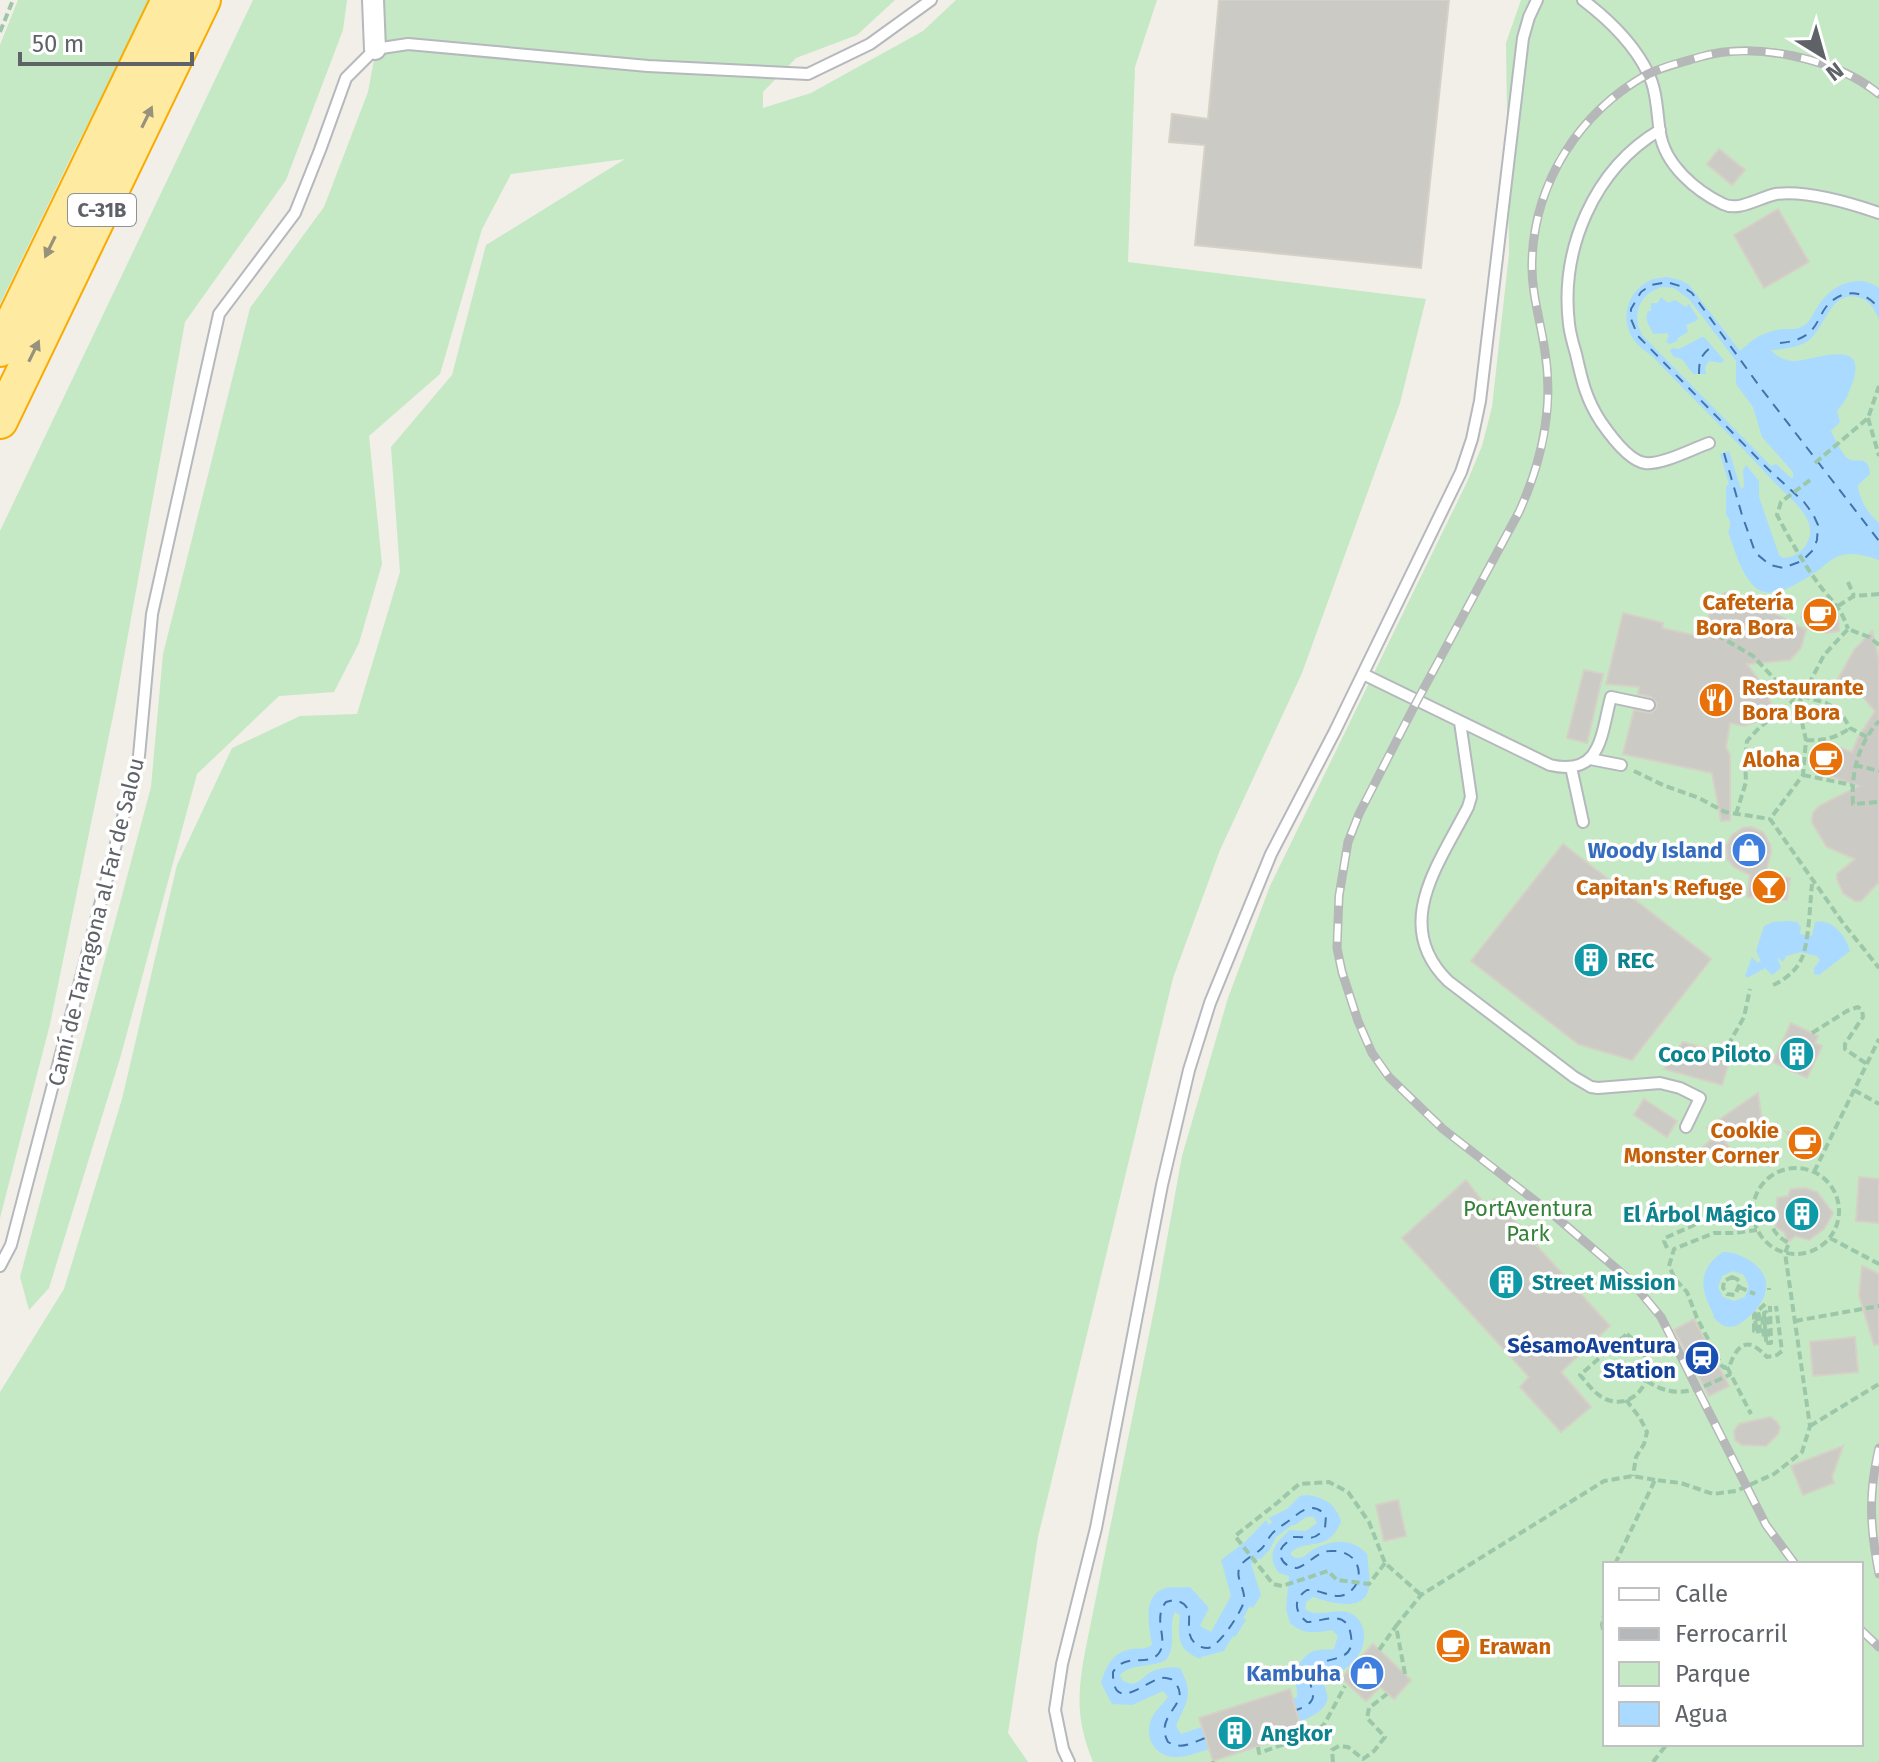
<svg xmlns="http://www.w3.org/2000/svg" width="1879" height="1762" viewBox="0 0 1879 1762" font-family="'Fira Sans',sans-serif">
  <rect width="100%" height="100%" fill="#f1efe8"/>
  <path fill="#c5e8c5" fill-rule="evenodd" d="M18 0H150L72 155 0 304V45Z
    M253 0H347L343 30 286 180 185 322 115 706 50 1024 0 1218V531Z
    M385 0H895L857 35 796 58 763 92V108L811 93 923 31 956 0H1157L1135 67 1128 262 1426 299 1400 403 1302 673 1220 850 1173 978 1038 1537 1008 1733 1028 1762H0V1392L64 1289 122 1099 177 865 232 748 300 716 357 714 400 572 391 447 452 375 486 245 625 159 511 174 482 229 440 374 369 436 382 564 359 643 334 692 279 696 197 774 121 1055 49 1288 29 1310 20 1277 151 787 163 654 250 308 324 207 368 92Z
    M1521 0H1879V1762H1093C1077 1722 1077 1699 1084 1657L1156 1300 1182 1156 1228 998 1270 886 1467 482 1482 446 1492 407 1509 254 1506 43ZM1605 1564H1861V1744H1605Z"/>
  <path fill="#aadaff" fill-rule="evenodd" d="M1667 277 1680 280 1689 285 1740 351C1754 338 1763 332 1783 329 1789 329 1795 330 1801 327 1811 323 1814 311 1820 303 1833 284 1859 273 1879 288V320C1876 311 1869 299 1858 297 1829 291 1826 328 1808 341 1797 348 1783 349 1771 350 1777 357 1783 360 1792 361 1812 362 1865 337 1854 378 1849 393 1847 399 1837 411L1840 422 1831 431C1835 439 1840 450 1845 456 1854 467 1868 451 1870 474L1858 485C1859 499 1868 514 1879 523V560C1868 556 1854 552 1842 555 1832 557 1825 566 1817 571 1799 583 1768 605 1751 583 1739 568 1735 550 1728 532 1731 527 1731 519 1726 515V486L1729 484 1720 454 1729 451 1741 489 1744 487 1743 470 1746 465 1759 481V497L1779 555 1783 558C1802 558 1817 537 1807 519 1800 505 1785 493 1774 482 1735 439 1693 399 1653 357 1647 352 1639 347 1634 340 1620 321 1626 292 1649 281 1654 278 1661 278 1667 277ZM1662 287 1674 288 1689 299 1736 361V384L1753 407 1762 437 1793 472V478H1791L1776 464 1771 466 1642 335C1631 314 1639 294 1662 287Z
    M1661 297 1668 303 1675 300 1686 307 1689 304 1698 318 1696 321 1686 325 1688 332 1678 338 1677 341 1670 344 1666 342 1669 336 1667 333 1653 334C1650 325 1644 321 1648 311H1651V303H1658Z
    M1702 337 1705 338 1724 360 1722 363 1709 361 1705 367 1706 374H1694C1684 366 1688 359 1674 357L1670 351 1672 348 1679 349Z
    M1790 921 1797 922 1801 927 1800 934 1812 936 1815 922C1831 918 1846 935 1850 951L1819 975 1814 974V968L1820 960 1817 956 1800 952 1786 956 1783 962 1777 957 1781 968 1772 975 1765 968 1747 978 1745 976 1752 957 1758 963 1761 961 1756 951 1764 926 1773 922Z
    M1723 1252C1734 1252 1743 1256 1752 1262 1777 1280 1765 1304 1746 1319 1740 1324 1736 1327 1729 1327 1722 1326 1718 1322 1713 1317L1714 1315C1700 1289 1697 1270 1723 1252ZM1733 1271 1744 1275 1749 1286 1745 1297 1734 1301 1723 1297 1718 1287 1722 1276Z
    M1307 1495C1324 1497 1337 1505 1341 1522 1326 1554 1311 1537 1291 1552V1555C1293 1556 1295 1558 1297 1558 1303 1559 1309 1552 1314 1549 1333 1539 1352 1538 1367 1554 1368 1565 1370 1576 1369 1587 1365 1614 1329 1602 1313 1597L1306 1602 1305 1609C1318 1620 1340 1604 1355 1616 1373 1632 1362 1660 1343 1670 1337 1673 1330 1672 1324 1673 1321 1683 1325 1685 1327 1694 1331 1708 1311 1717 1300 1722L1293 1699 1297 1697C1298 1690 1295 1684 1295 1677 1295 1667 1305 1654 1314 1651 1320 1649 1328 1650 1334 1649L1338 1636 1332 1630C1314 1633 1304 1635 1290 1623L1286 1609 1289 1576 1279 1573C1265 1555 1275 1543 1290 1530L1306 1531 1317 1523 1314 1517H1306L1295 1525H1292L1276 1537 1270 1549 1261 1559 1259 1558 1251 1564 1261 1595 1253 1608 1250 1606 1243 1618 1246 1620 1235 1637 1233 1636 1224 1651 1201 1657V1659C1177 1650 1178 1637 1180 1615L1175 1612C1167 1628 1178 1644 1166 1660 1152 1668 1131 1663 1120 1675L1122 1680C1138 1690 1140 1677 1153 1671 1161 1668 1172 1666 1180 1668 1195 1696 1186 1701 1176 1726L1181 1734 1202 1727 1209 1749C1199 1752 1187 1757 1177 1757 1158 1758 1145 1741 1150 1723 1153 1712 1162 1705 1168 1697L1163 1691 1132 1705 1112 1704 1101 1683C1106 1666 1113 1652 1132 1649 1140 1648 1144 1650 1152 1645 1150 1628 1141 1598 1163 1589 1170 1586 1182 1588 1190 1587L1209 1608 1200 1626 1211 1632 1231 1596 1221 1560 1245 1542 1266 1520 1269 1525 1272 1522 1269 1518 1287 1509 1300 1496Z"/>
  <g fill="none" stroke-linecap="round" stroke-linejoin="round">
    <path stroke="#4174aa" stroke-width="2" stroke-dasharray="10 8" stroke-linecap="butt" d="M1780 343C1791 342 1800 340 1809 333 1817 326 1820 315 1826 307 1842 287 1866 290 1879 309
      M1699 374C1699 362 1700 356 1710 348
      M1724 453 1742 515 1754 549 1758 555 1770 565 1783 568 1802 561 1813 550 1817 540 1818 525 1813 514 1804 502 1768 469 1638 336 1631 319V309L1641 292 1651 285 1667 282 1683 287 1692 293 1760 387 1879 541
      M1205 1738C1192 1743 1181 1750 1168 1742 1152 1713 1198 1702 1171 1679 1166 1678 1163 1677 1158 1679 1143 1684 1112 1713 1113 1672 1126 1651 1148 1668 1159 1653 1169 1639 1152 1619 1166 1602L1174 1600C1202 1606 1179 1631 1196 1644 1200 1647 1203 1648 1208 1648 1219 1647 1242 1611 1244 1601 1246 1588 1233 1577 1241 1565 1245 1559 1254 1555 1260 1550 1265 1546 1267 1540 1271 1535 1276 1529 1283 1525 1290 1520 1302 1510 1314 1501 1326 1516L1325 1528C1312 1543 1310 1536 1293 1537L1283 1546 1280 1551C1280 1562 1287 1567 1297 1568 1309 1564 1318 1551 1330 1551 1365 1549 1366 1587 1344 1595 1333 1599 1319 1589 1307 1590 1293 1599 1294 1612 1307 1622 1322 1622 1344 1609 1350 1631 1359 1667 1323 1653 1312 1670 1302 1687 1329 1699 1296 1710"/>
  </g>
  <path fill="#cccac5" stroke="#d6d1c6" stroke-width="2" d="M1219 0H1449L1421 268 1195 245 1205 145 1169 142 1172 114 1208 119Z
    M1719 149 1745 170 1732 185 1707 164Z
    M1778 209 1809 262 1764 288 1734 235Z
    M1725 593 1740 595 1806 630 1801 648 1790 660 1747 664 1767 691 1771 705 1767 715 1758 721 1744 726 1730 723 1726 747 1730 755V820L1721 821 1712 773 1623 754 1634 710 1651 713 1655 710 1657 703 1651 697 1638 694 1639 687 1606 684 1623 613 1663 623 1662 628 1710 639 1709 611 1711 605 1715 599Z
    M1815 599 1820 600 1835 613 1838 617 1839 631 1826 633 1801 618 1805 605 1809 600Z
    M1872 631 1879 660V882L1861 901H1855L1843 893 1837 879V874L1855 859 1827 847 1812 823V819L1813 813 1819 806 1859 786 1814 771 1823 742 1852 752 1858 738 1875 711 1859 692 1847 694 1833 688 1854 650Z
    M1584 670 1603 674 1587 743 1567 738Z
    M1751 827 1763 832 1770 844 1771 852 1765 875 1790 878 1787 900 1747 897 1750 875 1734 867 1728 860 1726 846 1732 835 1743 828Z
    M1563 844 1711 959 1632 1060 1578 1044 1471 961Z
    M1791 1023 1818 1036 1815 1043 1822 1046 1807 1078 1773 1062Z
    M1683 1042 1715 1051 1714 1054 1730 1059 1722 1085 1664 1069Z
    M1758 1093 1763 1128 1722 1139 1736 1154 1721 1167 1702 1148 1715 1136 1707 1128Z
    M1644 1099 1677 1121 1667 1137 1634 1115Z
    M1786 1132 1815 1135 1813 1148 1808 1152 1801 1151Z
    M1859 1177 1879 1179V1223L1856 1221Z
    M1466 1180 1486 1206 1494 1199 1610 1326 1561 1372 1591 1407 1561 1432 1520 1387 1529 1377 1402 1238Z
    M1805 1188 1817 1192 1833 1213 1824 1229 1809 1240 1795 1236 1788 1242 1784 1232 1776 1227 1777 1218V1198L1788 1196 1791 1189Z
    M1862 1266 1879 1274V1344L1874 1345 1859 1295Z
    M1694 1319 1729 1386 1709 1396 1674 1330Z
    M1855 1337 1858 1372 1813 1376 1810 1342Z
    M1770 1417 1777 1422 1780 1427 1778 1434 1766 1446 1742 1445 1735 1440 1734 1431 1739 1424Z
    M1843 1446 1832 1477 1834 1483 1803 1495 1791 1466Z
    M1398 1500 1406 1536 1384 1541 1376 1505Z
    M1373 1644 1411 1680 1394 1699 1380 1687 1366 1701 1341 1678Z
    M1290 1689 1302 1732 1213 1761 1199 1718Z"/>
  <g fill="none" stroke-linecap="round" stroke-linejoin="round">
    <defs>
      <path id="service" d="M1583 0C1608 19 1634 44 1648 73 1657 90 1657 114 1660 133 1665 165 1696 191 1723 204 1739 212 1760 197 1776 194 1807 190 1850 203 1879 213
        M1660 130C1594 169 1560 249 1569 324 1570 334 1573 344 1576 354 1582 381 1586 399 1601 422 1610 435 1629 461 1645 463 1662 465 1692 449 1709 443
        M1363 674 1550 765C1602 777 1601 734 1611 697L1649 705
        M1460 722 1471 797 1468 807C1439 864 1391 925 1448 981L1574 1077 1591 1087 1598 1088 1660 1083 1680 1088 1700 1098 1686 1127
        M1590 759 1621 765
        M1571 767 1583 822
        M0 1266 11 1245 139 756 152 614 219 314 295 213 320 150 346 78 375 49 408 44 648 66 808 74 870 44 931 0
        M1069 1762 1063 1749 1055 1710 1062 1664 1096 1528 1162 1185 1189 1070 1210 1003 1271 854 1335 731 1461 472 1472 439 1480 401 1523 38 1529 17 1537 0"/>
      <path id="minor" d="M373 0 375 49"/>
      <path id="trunk" d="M0 349 169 0
        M0 421 203 0"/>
    </defs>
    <use href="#service" stroke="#b5b8bc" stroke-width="14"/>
    <use href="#minor" stroke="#b5b8bc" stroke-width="24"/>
    <use href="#trunk" stroke="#f9ab00" stroke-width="38"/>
    <path stroke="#9cc7a9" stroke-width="4" stroke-dasharray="8 4" stroke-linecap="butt" d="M0 32 13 0
      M1868 418 1879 456
      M1815 463 1868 418 1879 386
      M1810 480 1781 502 1777 515C1790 540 1804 564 1820 586 1834 604 1840 606 1848 629
      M1848 582 1854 596
      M1838 606 1854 596 1879 594
      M1717 635 1753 656 1794 700
      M1879 645 1869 637 1848 629 1824 655 1798 705 1806 740 1803 775 1770 819 1843 923 1879 968
      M1802 696 1826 703 1840 711 1850 728 1867 737
      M1806 740C1824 741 1836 738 1850 728
      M1855 765 1879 771
      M1634 771 1663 785 1699 798 1725 812 1770 819
      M1803 775 1852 785
      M1877 802 1853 804C1851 773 1858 744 1879 721
      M1736 814 1746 782 1745 759 1747 741 1759 728 1794 700
      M1773 985C1783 981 1796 971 1801 960 1809 945 1810 902 1812 884
      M1812 1033 1847 1011 1858 1007 1862 1010 1863 1017 1845 1044V1049L1867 1064
      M1722 1056 1744 1017 1750 989
      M1854 1090 1879 1104
      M1753 1211a43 43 0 1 1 86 0a43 43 0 1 1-86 0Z
      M1814 1172 1879 1039
      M1757 1230 1735 1233H1714L1674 1249 1669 1266 1675 1279 1687 1292 1697 1318 1722 1366 1725 1368 1730 1365C1733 1355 1742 1338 1755 1347 1759 1349 1763 1353 1767 1357L1777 1355 1782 1351 1776 1306
      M1830 1238 1879 1264
      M1667 1248 1664 1241 1665 1238 1694 1225 1697 1219 1696 1215
      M1732 1277 1737 1279 1740 1283 1735 1295 1727 1294 1723 1288 1724 1281Z
      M1739 1287 1755 1294
      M1769 1290V1288
      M1765 1304 1754 1315V1331H1756L1755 1316H1757L1758 1334H1760L1759 1314H1762L1764 1340H1766L1764 1313 1766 1312 1768 1343H1771L1770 1306
      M1795 1321 1879 1306
      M1627 1334C1635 1341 1643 1349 1646 1359 1654 1382 1633 1409 1608 1400 1596 1396 1588 1384 1580 1375Z
      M1727 1367 1751 1414
      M1647 1381C1678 1402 1701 1388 1731 1374
      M1626 1400 1640 1418 1647 1432 1644 1444 1636 1457 1633 1476
      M1810 1426 1879 1384
      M1385 1563 1369 1584 1337 1580 1328 1571 1282 1586 1273 1584 1235 1536 1277 1503 1299 1484 1329 1482 1348 1492 1369 1522 1385 1563 1421 1595
      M1615 1564 1655 1480 1681 1483 1713 1494 1736 1491 1774 1474 1802 1452 1810 1426 1785 1253 1789 1243C1775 1236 1769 1226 1769 1210
      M1605 1610 1602 1625 1605 1638
      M1379 1650 1396 1626
      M1405 1674 1396 1626 1421 1595 1604 1481 1633 1476 1655 1480
      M1258 1747 1259 1753 1316 1733 1325 1723 1345 1686
      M1213 1761V1762
      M1333 1762 1332 1750 1339 1746 1348 1747 1363 1759 1374 1751 1385 1737 1367 1718 1369 1708 1387 1694
      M1653 1762 1667 1744"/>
    <use href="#service" stroke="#fff" stroke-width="10"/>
    <use href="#minor" stroke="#fff" stroke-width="20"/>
    <use href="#trunk" stroke="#feeaa1" stroke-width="34"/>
    <defs>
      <path id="rail" d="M1879 1448C1868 1495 1870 1527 1879 1574
        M1795 1564 1766 1525 1661 1317 1632 1282 1556 1217 1443 1129 1389 1077 1372 1053 1358 1021 1342 972 1337 948 1339 896 1348 842 1359 814 1417 701 1519 512C1542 461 1554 408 1545 352 1541 322 1531 293 1532 262 1534 183 1579 112 1648 74 1665 66 1683 62 1700 57 1754 41 1835 58 1879 94
        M1861 1630 1879 1647"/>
    </defs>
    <use href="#rail" stroke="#b6b7b8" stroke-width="9"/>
    <use href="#rail" stroke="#fff" stroke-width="6" stroke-dasharray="18" stroke-linecap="butt"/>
  </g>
  <defs><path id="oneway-solid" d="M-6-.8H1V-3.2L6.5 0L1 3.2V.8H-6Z" transform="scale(2)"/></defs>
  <g fill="#97927c">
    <use href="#oneway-solid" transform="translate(147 117) rotate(-64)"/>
    <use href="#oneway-solid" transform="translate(50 247) rotate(116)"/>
    <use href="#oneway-solid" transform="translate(34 351) rotate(-64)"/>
  </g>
  <defs>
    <symbol id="cafe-disc" viewBox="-11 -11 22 22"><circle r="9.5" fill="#e8710a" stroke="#fff"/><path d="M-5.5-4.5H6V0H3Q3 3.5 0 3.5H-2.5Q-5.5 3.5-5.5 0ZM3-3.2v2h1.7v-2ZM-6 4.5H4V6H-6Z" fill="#fff"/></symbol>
    <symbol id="restaurant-disc" viewBox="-11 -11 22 22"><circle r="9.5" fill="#e8710a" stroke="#fff"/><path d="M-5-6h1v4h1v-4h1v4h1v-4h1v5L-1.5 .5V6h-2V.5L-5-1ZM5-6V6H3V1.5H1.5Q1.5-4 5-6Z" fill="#fff"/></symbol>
    <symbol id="shop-disc" viewBox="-11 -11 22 22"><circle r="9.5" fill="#3f7fe0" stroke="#fff"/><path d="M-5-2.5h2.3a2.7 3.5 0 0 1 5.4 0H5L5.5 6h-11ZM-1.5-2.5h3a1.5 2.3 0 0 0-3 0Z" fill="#fff"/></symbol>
    <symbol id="bar-disc" viewBox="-11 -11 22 22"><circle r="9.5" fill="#e8710a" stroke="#fff"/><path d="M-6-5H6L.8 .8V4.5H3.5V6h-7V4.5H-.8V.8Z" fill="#fff"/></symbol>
    <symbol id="building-disc" viewBox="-11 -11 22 22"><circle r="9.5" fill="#0f9aa8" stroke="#fff"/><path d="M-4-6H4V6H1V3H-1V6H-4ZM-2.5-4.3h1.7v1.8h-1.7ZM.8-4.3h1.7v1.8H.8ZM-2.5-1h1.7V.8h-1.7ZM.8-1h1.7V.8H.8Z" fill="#fff"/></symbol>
    <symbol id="station-disc" viewBox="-11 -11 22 22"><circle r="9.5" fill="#1a4fb4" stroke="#fff"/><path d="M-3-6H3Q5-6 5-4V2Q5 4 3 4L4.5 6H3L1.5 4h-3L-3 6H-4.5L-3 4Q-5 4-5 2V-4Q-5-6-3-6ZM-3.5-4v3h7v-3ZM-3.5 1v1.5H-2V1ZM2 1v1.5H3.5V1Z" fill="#fff"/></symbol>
  </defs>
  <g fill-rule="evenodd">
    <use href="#cafe-disc" x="1800" y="595" width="40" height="40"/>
    <use href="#restaurant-disc" x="1696" y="680" width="40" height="40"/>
    <use href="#cafe-disc" x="1806" y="739" width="40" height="40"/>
    <use href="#shop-disc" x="1729" y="830" width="40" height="40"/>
    <use href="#bar-disc" x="1749" y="867" width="40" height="40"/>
    <use href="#building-disc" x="1571" y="940" width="40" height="40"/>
    <use href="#building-disc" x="1777" y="1034" width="40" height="40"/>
    <use href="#cafe-disc" x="1785" y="1123" width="40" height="40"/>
    <use href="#building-disc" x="1782" y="1194" width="40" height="40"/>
    <use href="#building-disc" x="1486" y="1262" width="40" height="40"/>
    <use href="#station-disc" x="1682" y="1338" width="40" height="40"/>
    <use href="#cafe-disc" x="1433" y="1626" width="40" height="40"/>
    <use href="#shop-disc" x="1347" y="1653" width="40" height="40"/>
    <use href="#building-disc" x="1215" y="1713" width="40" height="40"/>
  </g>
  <g text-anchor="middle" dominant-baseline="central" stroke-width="7" stroke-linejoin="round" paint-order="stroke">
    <rect fill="#fff" stroke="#8f9295" stroke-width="2" x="68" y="194" width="68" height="32" rx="6"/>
    <g font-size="20" font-weight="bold" fill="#5f6368">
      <text x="102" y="210">C-31B</text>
    </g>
    <g font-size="22" font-weight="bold" fill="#c56008" stroke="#fff" text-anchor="end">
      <text x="1794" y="602">Cafetería<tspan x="1794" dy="25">Bora Bora</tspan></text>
      <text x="1742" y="687" text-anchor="start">Restaurante<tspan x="1742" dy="25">Bora Bora</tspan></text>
      <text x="1800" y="759">Aloha</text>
      <text x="1743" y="887">Capitan's Refuge</text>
      <text x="1779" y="1130">Cookie<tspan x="1779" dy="25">Monster Corner</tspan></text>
      <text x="1479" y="1646" text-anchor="start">Erawan</text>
    </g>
    <g font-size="22" font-weight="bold" fill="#366cbe" stroke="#fff" text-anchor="end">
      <text x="1723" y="850">Woody Island</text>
      <text x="1341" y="1673">Kambuha</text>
    </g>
    <g font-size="22" fill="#5f6368" stroke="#fff">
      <text transform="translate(96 922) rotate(-76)">Camí de Tarragona al Far de Salou</text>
    </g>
    <g font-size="22" font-weight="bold" fill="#0d838f" stroke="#fff" text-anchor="start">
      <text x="1617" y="960">REC</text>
      <text x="1771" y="1054" text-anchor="end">Coco Piloto</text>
      <text x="1776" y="1214" text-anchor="end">El Árbol Mágico</text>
      <text x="1532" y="1282">Street Mission</text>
      <text x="1261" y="1733">Angkor</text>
    </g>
    <g font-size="22" fill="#348238" stroke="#fff">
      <text x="1528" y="1208">PortAventura<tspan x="1528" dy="25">Park</tspan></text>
    </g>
    <g font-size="22" font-weight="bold" fill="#164399" stroke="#fff" text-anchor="end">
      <text x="1676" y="1345">SésamoAventura<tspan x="1676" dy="25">Station</tspan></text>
    </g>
  </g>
  <rect x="1603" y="1562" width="260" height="184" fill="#ffffff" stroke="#bfc1c3" stroke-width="2"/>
  <rect x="1619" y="1588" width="40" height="12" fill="#ffffff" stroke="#bfc1c3" stroke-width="2"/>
  <text x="1675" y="1602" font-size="24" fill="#5f6368">Calle</text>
  <rect x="1619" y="1628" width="40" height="12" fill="#b6b7b8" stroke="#bfc1c3" stroke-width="2"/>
  <text x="1675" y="1642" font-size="24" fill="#5f6368">Ferrocarril</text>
  <rect x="1619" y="1662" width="40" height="24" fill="#c5e8c5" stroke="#bfc1c3" stroke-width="2"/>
  <text x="1675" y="1682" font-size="24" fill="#5f6368">Parque</text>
  <rect x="1619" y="1702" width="40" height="24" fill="#aadaff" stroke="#bfc1c3" stroke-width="2"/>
  <text x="1675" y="1722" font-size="24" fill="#5f6368">Agua</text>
  <g transform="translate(1823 56) rotate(143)" stroke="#ffffff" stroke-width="6" paint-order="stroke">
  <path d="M0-6L14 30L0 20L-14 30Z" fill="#5f6368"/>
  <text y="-12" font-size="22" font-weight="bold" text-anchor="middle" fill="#5f6368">N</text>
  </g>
  <path d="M20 52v12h172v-12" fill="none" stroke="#5f6368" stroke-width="4"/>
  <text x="32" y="52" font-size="24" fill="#5f6368" stroke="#ffffff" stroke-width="6" paint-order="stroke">50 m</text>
</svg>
